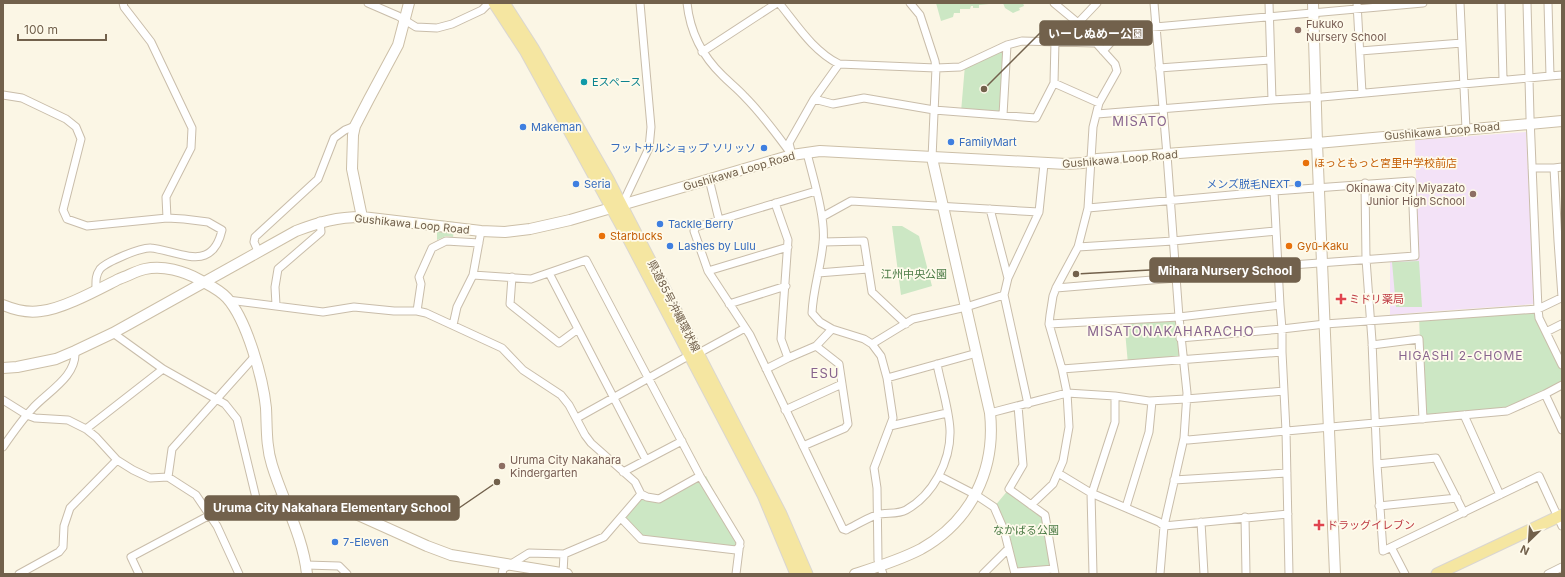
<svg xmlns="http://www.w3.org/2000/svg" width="1565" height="577" viewBox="0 0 1565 577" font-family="Inter,'Noto Sans JP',sans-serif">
  <rect width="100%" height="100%" fill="#fbf6e5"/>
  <path fill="#f3e2f7" d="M1526 132 1535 304 1424 312 1390 315V262L1418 259 1415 140Z"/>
  <path fill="#cce7c4" d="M936 3H999L979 5V8H973V6H971L970 9H960V13H954L953 17 941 21Z
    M1003 3H1023L1024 6 1019 8 1020 10 1013 13 1005 8Z
    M1007 45 1003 115 961 112 965 65Z
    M437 220 455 222 453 237 446 236 437 240Z
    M892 226H902L919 236 932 286 901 295Z
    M1419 261 1422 307H1396L1392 262Z
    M1538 309 1562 365V385L1507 411 1423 419 1419 317Z
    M1179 317 1182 359 1128 364 1124 320Z
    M706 476 740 541 736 550 639 538 621 517 641 494 659 498Z
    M1009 489 1045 515 1054 569 1015 572 994 507Z"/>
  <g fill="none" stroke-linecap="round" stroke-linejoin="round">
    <defs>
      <path id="street" d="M123 3 124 7 151 42 192 128 191 148 166 197 167 218
        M368 3 398 16 416 27 437 28 452 24 482 10 489 3
        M687 3C690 32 702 56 723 76 730 83 738 89 745 97 763 115 777 135 792 155
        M779 3C797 25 813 51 839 64L936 68 960 67 1007 45 1022 41 1094 43
        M910 3 920 15 935 61 936 68 932 158
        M1154 3 1167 155 1179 317 1187 393 1184 438 1164 526 1160 574
        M1357 3 1362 93
        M1460 3 1466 129
        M1501 3 1503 79
        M1527 3 1530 117 1538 309 1539 318 1562 365
        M1548 3 1550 76 1562 75
        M1078 23 1097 3
        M1103 51 1122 30 1423 3
        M1360 51 1462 43
        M702 52 777 3
        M1159 68 1270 60
        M1054 83 1099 103
        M3 95 22 98 66 119 76 127 81 139 63 210 67 219 87 226 167 218 184 219 208 222 222 230C220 239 215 251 205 255 191 261 166 249 151 248 141 247 106 262 100 269 95 276 96 282 96 290
        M814 99 833 104 864 98 934 110 1036 118 1054 83 1055 41
        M1272 100 1322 97 1550 76
        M1097 114 1272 100 1269 3
        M1003 115 1007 45
        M791 151 789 143 814 99 839 64
        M807 153C813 178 826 218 823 243 821 267 813 289 812 313L820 322 832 329 864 339 872 344 881 356 887 378 893 418 874 468 877 488 878 560 883 574
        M1562 167 1554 168 1558 241 1562 240
        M1532 168H1554
        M709 179 719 220
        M1365 183 1366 259 1372 341 1377 464 1383 551 1539 476 1562 526
        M816 191 696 227 694 231 708 271 750 335 843 529 846 530C856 525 866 519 876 515 886 512 897 515 906 510 933 495 951 461 950 430 949 409 941 385 937 364
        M775 203 788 240 781 339 788 358
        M622 205 649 148 651 127 640 3
        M990 209 1008 278
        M822 217 851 201 1039 212
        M1558 241 1562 297
        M823 242 864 241 872 292 906 324
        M1078 247 1173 241 1276 231
        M258 251 254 242 255 237 318 179 334 138 345 130 355 126
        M708 271 788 247
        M549 273 646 460
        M818 273 868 269
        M473 275 531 279 586 260 700 476 740 542 736 574
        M512 277 510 304 559 343 578 329
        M1056 288 1176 278 1278 266 1415 256 1412 181 1274 191
        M228 300 323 312 354 307 394 311H417L426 313 502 348 523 370 561 395 569 405 585 435 591 443 635 482 641 494 647 497 659 499 700 476
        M729 304 786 286
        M276 305 275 287 278 269 321 232 320 221
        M1280 305 1282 329V352
        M417 311 421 284 419 277 432 248 446 241 479 243
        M1049 324 1179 317 1280 305 1274 191 1088 208
        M453 325 457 307 473 275 481 231
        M1546 332 1562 324
        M113 333 163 369 225 404 237 419 257 502
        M1180 338 1282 329 1325 324 1538 309 1561 298
        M872 344 913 319 966 307 1004 295
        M1372 345 1419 339 1423 419
        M699 353 745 328
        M766 369 788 358 816 346 832 329
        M1062 369 1282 352 1286 431 1289 574
        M887 378 977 353
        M1545 394 1562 385
        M3 400 27 415 35 418 68 420 86 429 96 437 117 460 133 470 150 478 168 477 196 495 217 526 239 574
        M1028 404 1004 295 1008 278 1039 212 1044 164
        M1018 406 1023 465 1009 489 1045 515 1055 574
        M785 410 842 384
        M990 413 1067 393 1115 396 1149 401 1186 399 1284 391
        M1464 415 1500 495
        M577 418 690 355
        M890 426 947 413
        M86 429 163 369
        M1184 438 1188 440 1507 411 1545 394 1562 430
        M803 446 845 428 848 424 839 364 816 346
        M3 447C12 434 21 421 32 409 47 392 77 377 75 351
        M1377 464 1436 458 1464 513
        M623 472 682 441
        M1058 473 1091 493 1159 522 1164 526 1288 514
        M939 476 976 495 994 507 1004 530 1015 574
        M168 477 172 449 255 356
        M1174 480 1287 473
        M1091 493 1093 574
        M1092 493 1115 422V396
        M1031 505 1053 484 1063 461 1069 427 1067 393 1062 369 1049 324 1050 315 1053 296 1056 288 1078 247 1088 208 1093 127 1099 103 1117 71 1115 64 1078 23 1054 3
        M1379 506 1457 498
        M1126 507 1149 432 1152 401
        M1245 517 1246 574
        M621 518 641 539 736 550 740 546
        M213 519C236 508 258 501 284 498
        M1201 522 1204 574
        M1391 547 1405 574
        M306 565 339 566 347 574
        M1015 572 1054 569
        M563 573 564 554
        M19 574 59 552 63 547 64 526 70 508 117 460
        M139 574 131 557 210 515
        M502 574 503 569 529 553 564 554 604 537 641 494
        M983 574 1008 549
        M1548 574 1562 567"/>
      <path id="secondary" d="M1313 3 1317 143 1335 574
        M362 217 352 169 353 135 355 126 369 99 398 45 409 3
        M3 305C15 310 29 313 41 311 63 309 99 289 119 279 128 276 136 271 145 269 163 265 184 271 200 280 209 285 220 290 227 298 247 320 263 379 266 408 267 428 266 446 272 465 283 501 303 536 307 574
        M3 368 17 367 56 359 75 351 113 333 296 231C320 222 337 217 362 217L481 231 505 232 530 229 570 220 792 155 820 151 1066 164 1083 163 1097 159 1317 143 1562 121
        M292 516C310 512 328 506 347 510L427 546 451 555 567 574
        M855 574C877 567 900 560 921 549 971 521 996 470 990 413L932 158"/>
      <path id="primary" d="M494 3 526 52 626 234 763 495 796 574
        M504 3 533 48 608 179 781 514 807 574
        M1437 574 1562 515"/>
    </defs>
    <use href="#street" stroke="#c9bdaa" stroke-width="9"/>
    <use href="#secondary" stroke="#ccbfa7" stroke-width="12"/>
    <use href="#primary" stroke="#dad6d0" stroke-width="13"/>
    <use href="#street" stroke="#fff" stroke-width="7"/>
    <use href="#secondary" stroke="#fff" stroke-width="10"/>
    <use href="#primary" stroke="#f5e6a1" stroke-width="11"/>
  </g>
  <g fill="#8d6e63" stroke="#fefaeb" stroke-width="1.5">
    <circle cx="1298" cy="30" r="4"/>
    <circle cx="1473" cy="194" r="4"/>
    <circle cx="502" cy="466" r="4"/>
  </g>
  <circle fill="#0f9aa8" stroke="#fefaeb" stroke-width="1.5" cx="584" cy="82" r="4"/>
  <g fill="#3f7fe0" stroke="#fefaeb" stroke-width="1.5">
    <circle cx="523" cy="127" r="4"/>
    <circle cx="951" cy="142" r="4"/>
    <circle cx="764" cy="148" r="4"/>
    <circle cx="576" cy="184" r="4"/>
    <circle cx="1298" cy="184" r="4"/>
    <circle cx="660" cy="224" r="4"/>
    <circle cx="670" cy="246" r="4"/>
    <circle cx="335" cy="542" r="4"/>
  </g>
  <g fill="#e8710a" stroke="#fefaeb" stroke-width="1.5">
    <circle cx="1306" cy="163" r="4"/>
    <circle cx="602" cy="236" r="4"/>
    <circle cx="1289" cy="246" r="4"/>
  </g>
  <g fill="#e0444e" stroke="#fefaeb" stroke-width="1.5">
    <path d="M1339 293h4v4h4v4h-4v4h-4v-4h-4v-4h4z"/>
    <path d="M1317 519h4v4h4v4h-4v4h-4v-4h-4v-4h4z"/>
  </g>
  <g text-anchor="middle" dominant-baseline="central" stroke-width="3.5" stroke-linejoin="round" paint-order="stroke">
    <g font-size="11" fill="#785e54" stroke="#fefaeb" text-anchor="start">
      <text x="1306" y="24">Fukuko<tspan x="1306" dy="13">Nursery School</tspan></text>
      <text x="1465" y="188" text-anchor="end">Okinawa City Miyazato<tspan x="1465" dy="13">Junior High School</tspan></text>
      <text x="510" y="460">Uruma City Nakahara<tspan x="510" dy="13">Kindergarten</tspan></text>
    </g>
    <g font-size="11" fill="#0d838f" stroke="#fefaeb" text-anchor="start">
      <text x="592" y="82">Eスペース</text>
    </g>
    <g font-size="11" fill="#366cbe" stroke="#fefaeb" text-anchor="start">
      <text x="531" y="127">Makeman</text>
      <text x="959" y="142">FamilyMart</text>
      <text x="756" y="148" text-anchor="end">フットサルショップ ソリッソ</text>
      <text x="584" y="184">Seria</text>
      <text x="1290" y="184" text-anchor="end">メンズ脱毛NEXT</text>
      <text x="668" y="224">Tackle Berry</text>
      <text x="678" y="246">Lashes by Lulu</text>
      <text x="343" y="542">7-Eleven</text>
    </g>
    <g font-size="11" fill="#72614c" stroke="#fefaeb">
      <text transform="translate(1442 131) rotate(-5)">Gushikawa Loop Road</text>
      <text transform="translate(1120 159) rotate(-5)">Gushikawa Loop Road</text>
      <text transform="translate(739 171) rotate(-16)">Gushikawa Loop Road</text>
      <text transform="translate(412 224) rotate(6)">Gushikawa Loop Road</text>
      <text transform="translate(674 306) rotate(63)">県道85号沖縄環状線</text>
    </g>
    <g font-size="11" fill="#c56008" stroke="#fefaeb" text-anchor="start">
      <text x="1314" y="163">ほっともっと宮里中学校前店</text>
      <text x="610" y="236">Starbucks</text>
      <text x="1297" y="246">Gyū-Kaku</text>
    </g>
    <g font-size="11" fill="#4d7c47" stroke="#fefaeb">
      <text x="914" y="274">江州中央公園</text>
      <text x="1026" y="530">なかばる公園</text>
    </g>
    <g font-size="11" fill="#be3a42" stroke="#fefaeb" text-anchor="start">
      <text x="1349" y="299">ミドリ薬局</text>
      <text x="1327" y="525">ドラッグイレブン</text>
    </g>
    <g font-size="12" letter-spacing="1" fill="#88648e" stroke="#fefaeb">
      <text x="1461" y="355">HIGASHI 2-CHOME</text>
    </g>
    <g font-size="13" letter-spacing="1" fill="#88648e" stroke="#fefaeb">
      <text x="1140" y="121">MISATO</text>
      <text x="1171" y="331">MISATONAKAHARACHO</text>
      <text x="825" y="373">ESU</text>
    </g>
  </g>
  <path fill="none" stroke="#72614c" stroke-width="1.5" d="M984 89L1040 33M1076 274L1150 270M497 482L459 508"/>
  <g fill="#72614c" stroke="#fefaeb" stroke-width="1.5">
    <circle cx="984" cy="89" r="4"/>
    <circle cx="1076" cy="274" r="4"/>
    <circle cx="497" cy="482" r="4"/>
  </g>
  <g fill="#72614c" stroke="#72614c" stroke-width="1.5">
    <rect x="1040" y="21" width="112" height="24" rx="4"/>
    <rect x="1150" y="258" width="150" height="24" rx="4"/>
    <rect x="205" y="496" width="254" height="24" rx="4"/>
  </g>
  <g font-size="12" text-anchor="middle" font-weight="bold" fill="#fff">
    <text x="1096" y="38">いーしぬめー公園</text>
    <text x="1225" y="275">Mihara Nursery School</text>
    <text x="332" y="512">Uruma City Nakahara Elementary School</text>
  </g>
  <rect width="1565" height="577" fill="none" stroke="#72614c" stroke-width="8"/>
  <g transform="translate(1529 541) rotate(205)" stroke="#fefaeb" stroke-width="3" paint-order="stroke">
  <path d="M0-3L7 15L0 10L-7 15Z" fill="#72614c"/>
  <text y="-6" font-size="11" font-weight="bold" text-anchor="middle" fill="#72614c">N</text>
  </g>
  <path d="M18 34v6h88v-6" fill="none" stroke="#72614c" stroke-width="2"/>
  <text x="24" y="34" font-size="12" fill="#72614c" stroke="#fefaeb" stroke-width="3" paint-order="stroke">100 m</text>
</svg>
